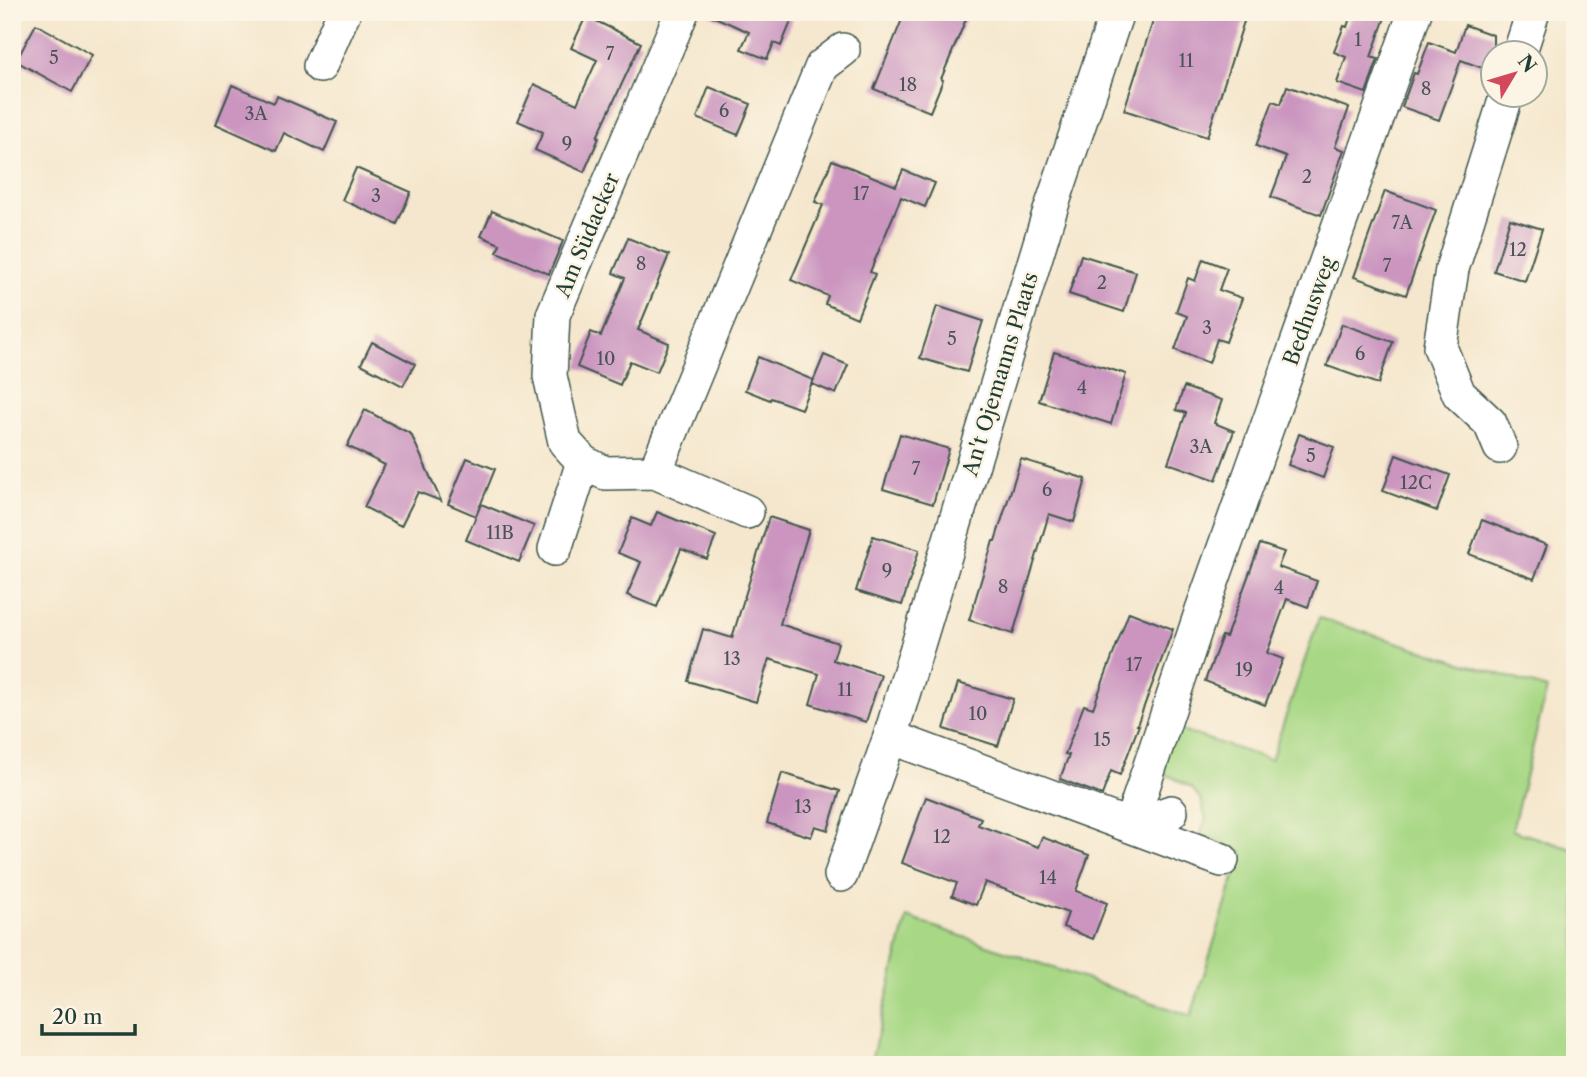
<svg xmlns="http://www.w3.org/2000/svg" width="1587" height="1077" viewBox="0 0 1587 1077" font-family="'Libre Caslon Text',serif">
  <rect width="100%" height="100%" fill="#fcf5e5"/>
  <filter id="ink" filterUnits="userSpaceOnUse"><feTurbulence type="fractalNoise" baseFrequency=".0143" numOctaves="2"/><feDisplacementMap in="SourceGraphic" scale="14" xChannelSelector="R" yChannelSelector="G"/><feConvolveMatrix kernelMatrix="1 2 1 2 8 2 1 2 1" color-interpolation-filters="sRGB"/></filter>
  <filter id="wash" filterUnits="userSpaceOnUse"><feTurbulence type="fractalNoise" baseFrequency=".00686" numOctaves="4" result="noise"/><feDisplacementMap in="SourceGraphic" scale="28" xChannelSelector="R" yChannelSelector="G"/><feGaussianBlur stdDeviation="1.57" result="paint"/><feColorMatrix in="noise" values="0 0 0 0 0 0 0 0 0 0 0 0 0 0 0 0 0 1.4 0 .05"/><feComposite in="paint" operator="in"/></filter>
  <g filter="url(#wash)">
    <rect width="100%" height="100%" fill="#f5e7cd"/>
    <path fill="#a8d885" stroke="#648a5c" stroke-width="2" d="M1319 618 1547 689 1512 830 1575 850V1065H870L907 917 1191 1016 1242 852 1200 835 1206 819 1201 800 1192 788 1172 777 1157 772 1171 727 1271 760Z"/>
    <g id="blocks">
      <path fill="#cb95c0" d="M703 12H795L781 46 774 43 767 59 741 49 749 32Z
        M905 12H969L941 79 943 80 930 112 874 89Z
        M1156 12H1247L1207 137 1124 110Z
        M1352 12H1387L1371 57 1378 59 1366 93 1337 83 1346 57 1334 52 1344 26 1347 27Z
        M586 16 641 43 597 137 599 138 584 172 535 150 543 132 518 121 534 84 577 104 597 60 571 48Z
        M36 24 92 55 72 92 16 61Z
        M1465 25 1493 35V72L1461 60 1439 120 1402 107 1414 73 1417 74 1429 42 1456 52Z
        M232 85 274 103 277 96 337 122 324 152 284 133 276 151 216 124Z
        M1287 86 1349 108 1335 147 1344 150 1321 215 1271 197 1286 157 1256 146 1273 101 1281 104Z
        M709 87 751 104 738 135 697 118Z
        M832 160 896 186 903 170 935 183 925 207 901 197 870 272 875 274 857 318 825 304 828 296 791 280 823 205 815 202Z
        M356 168 411 192 397 224 342 200Z
        M1385 191 1436 210 1406 295 1354 277Z
        M492 211 563 241 549 274 497 252 500 244 481 236Z
        M1510 219 1542 229 1525 281 1494 271Z
        M628 238 669 255 638 330 669 343 657 372 630 361 620 385 577 367 591 332 601 336 625 278 613 273Z
        M1081 255 1136 272 1124 312 1069 294Z
        M1203 259 1227 268 1219 290 1242 298 1226 342 1217 339 1209 363 1175 350 1187 316 1176 312 1188 278 1195 281Z
        M937 306 983 321 967 372 920 358Z
        M1342 324 1393 342 1378 384 1327 366Z
        M372 342 415 364 403 386 361 364Z
        M1054 352 1126 374 1111 424 1039 401Z
        M824 355 848 365 836 394 812 384Z
        M758 357 813 380 801 409 771 398 770 400 745 390Z
        M1184 387 1222 400 1214 423 1234 431 1216 480 1168 463 1186 413 1176 410Z
        M365 410 411 434 441 501 418 492 401 526 364 507 385 465 347 446Z
        M900 434 949 449 933 504 883 489Z
        M1299 434 1334 447 1323 478 1288 465Z
        M1396 455 1450 475 1437 511 1383 491Z
        M467 458 495 469 476 516 448 504Z
        M1021 459 1086 479 1074 522 1049 514 1013 634 969 620 993 541H995Z
        M481 504 534 526 519 562 466 540Z
        M657 512 716 536 707 559 681 549 657 607 627 595 641 562 618 553 632 518 651 526Z
        M769 517 809 530 780 624 838 643 833 660 881 675 866 722 810 704 819 674 769 659 756 702 688 681 703 629 732 638Z
        M1482 520 1547 545 1534 579 1469 554Z
        M873 536 919 550 902 605 856 591Z
        M1260 544 1284 552 1278 567 1317 581 1308 607 1287 599 1267 653 1283 659 1265 705 1205 681 1222 636 1226 637Z
        M1129 612 1173 629 1137 725H1139L1120 775 1111 771 1102 795 1060 779 1069 755 1065 754 1084 705 1093 708Z
        M958 683 1013 699 998 746 944 729Z
        M782 773 840 791 828 830 815 826 811 837 767 823Z
        M926 797 981 818 978 825 1038 847 1042 837 1089 855 1076 891 1107 903 1093 939 1063 927 1068 913 985 882 976 905 952 896 957 883 902 863Z"/>
    </g>
  </g>
  <g filter="url(#ink)">
    <use href="#blocks" fill-opacity="0" stroke="#3f564b" stroke-width="2"/>
    <g fill="none" stroke-linecap="round" stroke-linejoin="round">
      <defs>
        <path id="minor" d="M682 12 553 315 550 376 565 442 583 462 605 473 655 472 822 66 843 50
          M1520 52 1533 12
          M320 66 344 12
          M1500 447 1490 423 1459 394 1440 347 1452 269 1507 94
          M655 472 747 512
          M555 549 583 462
          M890 737 1222 860
          M1171 812 1130 826 1202 610 1415 12
          M841 875 890 737 1047 220 1117 12"/>
      </defs>
      <use href="#minor" stroke="#3f564b" stroke-width="36"/>
      <use href="#minor" stroke="#fff" stroke-width="33"/>
    </g>
  </g>
  <g text-anchor="middle" dominant-baseline="central" stroke-width="5" stroke-linejoin="round" paint-order="stroke">
    <g font-size="18" fill="#4a5357">
      <text x="1358" y="40">1</text>
      <text x="610" y="54">7</text>
      <text x="54" y="58">5</text>
      <text x="1186" y="61">11</text>
      <text x="908" y="85">18</text>
      <text x="1426" y="89">8</text>
      <text x="724" y="111">6</text>
      <text x="256" y="114">3A</text>
      <text x="567" y="144">9</text>
      <text x="1307" y="177">2</text>
      <text x="861" y="194">17</text>
      <text x="376" y="196">3</text>
      <text x="1402" y="223">7A</text>
      <text x="1518" y="250">12</text>
      <text x="641" y="264">8</text>
      <text x="1387" y="266">7</text>
      <text x="1102" y="283">2</text>
      <text x="1207" y="328">3</text>
      <text x="952" y="339">5</text>
      <text x="1360" y="354">6</text>
      <text x="606" y="359">10</text>
      <text x="1082" y="388">4</text>
      <text x="1201" y="447">3A</text>
      <text x="1311" y="456">5</text>
      <text x="916" y="469">7</text>
      <text x="1416" y="483">12C</text>
      <text x="1047" y="490">6</text>
      <text x="500" y="533">11B</text>
      <text x="887" y="571">9</text>
      <text x="1003" y="587">8</text>
      <text x="1279" y="588">4</text>
      <text x="732" y="659">13</text>
      <text x="1134" y="665">17</text>
      <text x="1244" y="670">19</text>
      <text x="845" y="690">11</text>
      <text x="978" y="714">10</text>
      <text x="1102" y="740">15</text>
      <text x="803" y="807">13</text>
      <text x="942" y="837">12</text>
      <text x="1048" y="878">14</text>
    </g>
    <g font-size="21" fill="#1f3d34" stroke="#fcf5e5">
      <text transform="translate(587 235) rotate(-67)">Am Südacker</text>
      <text transform="translate(1309 311) rotate(-70)">Bedhusweg</text>
      <text transform="translate(1000 374) rotate(-73)">An't Ojemanns Plaats</text>
    </g>
  </g>
  <rect width="1587" height="1077" fill="none" stroke="#fcf5e5" stroke-width="42"/>
  <g transform="translate(1514 74) rotate(52)"><circle r="33" fill="#fcf5e5" stroke="#a4ab9e" stroke-width="2"/>
  <path d="M0-5L12 26L0 18L-12 26Z" fill="#d1495b"/>
  <text y="-10" font-size="19" font-weight="bold" text-anchor="middle" fill="#1f3d34">N</text>
  </g>
  <path d="M42 1024v10h93v-10" fill="none" stroke="#1f3d34" stroke-width="3.5"/>
  <text x="52" y="1024" font-size="21" fill="#1f3d34" stroke="#fcf5e5" stroke-width="5" paint-order="stroke">20 m</text>
</svg>
